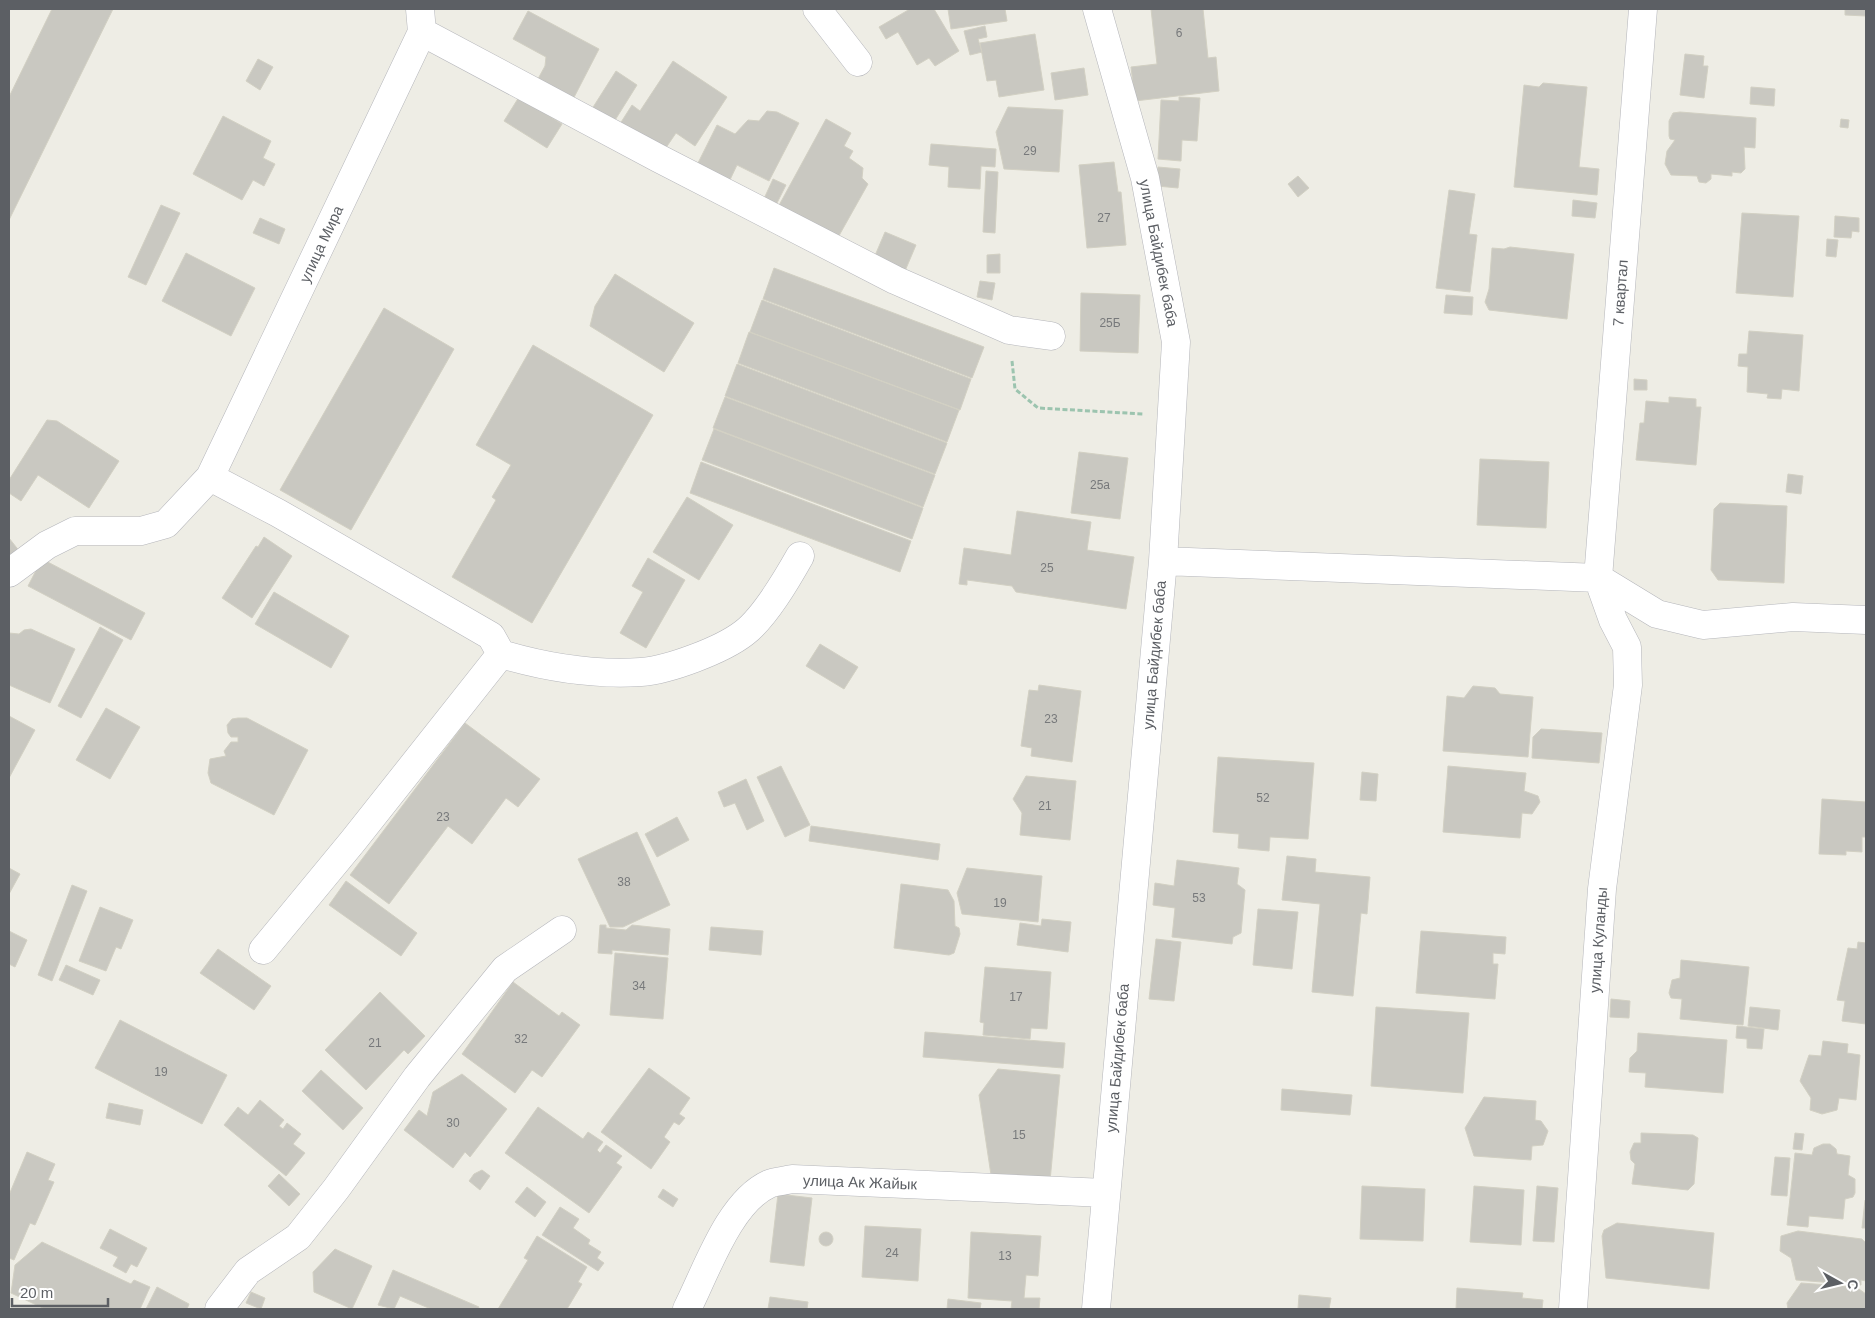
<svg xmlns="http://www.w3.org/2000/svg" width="1875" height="1318" viewBox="0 0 1875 1318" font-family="Helvetica,sans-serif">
  <rect width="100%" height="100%" fill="#eeede5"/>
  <path fill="#c9c8c1" stroke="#d2d0c3" d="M52 9H113L9 220V97Z
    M910 9H934L959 51 935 66 929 58 917 65 898 32 886 39 879 27Z
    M948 9H1005L1007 21 951 29Z
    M1151 9H1203L1208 58 1216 57 1219 91 1135 101 1131 67 1157 64Z
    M1845 9H1866V16L1845 15Z
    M528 11 599 49 568 109 532 90 545 66 546 57 513 39Z
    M985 26 987 37 978 39 982 52 970 55 964 31Z
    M1035 34 1044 90 999 97 996 80 987 81 980 43Z
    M1685 54 1704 56 1703 66H1708L1704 98 1680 95Z
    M258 59 273 67 260 90 246 81Z
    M673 61 727 97 695 146 676 133 661 155 618 127 632 105 640 111Z
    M1084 68 1088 95 1055 100 1051 73Z
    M616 71 637 85 612 125 590 112Z
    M1543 83 1587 87 1579 167 1599 169 1597 195 1514 187 1524 85 1539 87Z
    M1751 87 1775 89 1774 106 1750 104Z
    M519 97 562 124 547 148 504 121Z
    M1179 97 1200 98 1197 141 1182 140 1181 161 1158 159 1161 100 1179 101Z
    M1008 107 1063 110 1059 172 1004 169 996 132Z
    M767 111 777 112 799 123 769 181 737 165 728 184 696 167 717 125 735 134 748 120 759 121Z
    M1680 112 1756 118 1755 148 1744 147 1745 169 1741 173 1732 172V176L1711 174V179L1706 183 1699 182 1697 176 1671 175 1665 164 1667 151 1675 140 1670 139 1669 136V121L1673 113Z
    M223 116 271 141 263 158 275 164 264 186 253 180 242 200 193 174Z
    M826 119 851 133 844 146 853 151 849 158 863 168 862 178 868 184 836 241 777 209Z
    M1841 119 1849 120 1848 128 1840 127Z
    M931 144 996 149 995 167 981 166 980 189 948 187 949 167 929 165Z
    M1114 162 1118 192H1121L1126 245 1087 248 1079 165Z
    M1158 167 1180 169 1178 188 1157 186Z
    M986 171 998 172 995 233 983 232Z
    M1298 176 1309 188 1298 197 1288 184Z
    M773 179 786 185 774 209 762 203Z
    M1449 190 1475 194 1469 234 1477 235 1470 292 1436 288Z
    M1573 200 1597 203 1595 218 1572 216Z
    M161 205 180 213 146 285 128 277Z
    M1742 213 1799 216 1793 297 1736 293Z
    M1835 216 1859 218V232L1852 231 1851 238 1834 237Z
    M260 218 285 229 279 244 253 233Z
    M885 232 916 245 905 271 874 258Z
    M1827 239 1838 240 1836 257 1826 256Z
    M1510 247 1574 254 1567 319 1489 310 1485 302 1489 289 1492 248 1504 249Z
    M186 253 255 288 231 336 162 301Z
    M1000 254V273H987V255Z
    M774 268 984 347 972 378 763 299Z
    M615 274 694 323 664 372 590 326 595 306Z
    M980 281 995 283 992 300 977 297Z
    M1081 293 1140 295 1138 353 1080 351Z
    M1446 295 1473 297 1472 315 1444 313Z
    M762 300 971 379 960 410 750 332Z
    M384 308 454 349 351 530 280 490Z
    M1749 331 1803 335 1799 391 1782 389 1781 399 1767 398 1768 394 1747 392 1748 367 1738 366 1739 354H1747Z
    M749 332 959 410 947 442 738 363Z
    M533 345 653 415 532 623 452 577 496 500 492 497 511 465 476 445Z
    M737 364 947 443 935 474 725 396Z
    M1634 379 1647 380V390H1634Z
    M725 397 935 475 923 507 713 428Z
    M1669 397 1696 399V407H1701L1696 465 1636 460 1640 423H1644L1646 401 1669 403Z
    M47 420 57 421 119 461 89 508 38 475 21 501 9 493V480Z
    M714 429 923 508 912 539 702 460Z
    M1079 452 1128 458 1120 519 1071 513Z
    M1480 459 1549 462 1546 528 1477 525Z
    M701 462 911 541 900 572 690 493Z
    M1788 474 1803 476 1801 494 1786 492Z
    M687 497 733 525 699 580 653 552Z
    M1720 503 1787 506 1784 583 1718 580 1711 570 1714 509Z
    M1017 511 1091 522 1087 550 1134 557 1126 609 1016 592 1012 586 967 580V585L959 584 964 548 1011 555Z
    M264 537 292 556 252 618 222 598 256 546 258 547Z
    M9 538 20 552 9 561Z
    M648 558 685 580 646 648 620 633 643 592 632 586Z
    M42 559 145 613 131 640 28 586Z
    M274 592 349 636 331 668 255 624Z
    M100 627 123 640 81 718 58 706Z
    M31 629 75 649 50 703 9 685V633L19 634 24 630Z
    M820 644 858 667 844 689 806 666Z
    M1039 685 1081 691 1072 762 1031 756 1032 748 1021 746 1029 690 1038 691Z
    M1473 686 1495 688 1500 694 1533 697 1528 757 1443 751 1447 696 1464 698Z
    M106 708 140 727 110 779 76 760Z
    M9 716 35 730 9 778Z
    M238 718H247L308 750 274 815 211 783 208 773 210 759 226 756 224 751 231 742H238V737H231L228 733 227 725 232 719Z
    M465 723 540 779 518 807 506 798 472 844 448 826 389 904 350 875Z
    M1541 729 1602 733 1599 763 1532 758 1533 737Z
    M1218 757 1314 763 1308 839 1270 837 1269 851 1238 848 1239 834 1213 832Z
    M781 766 810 825 785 837 757 777Z
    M1448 766 1526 773 1524 791 1538 796 1540 802 1532 814 1522 813 1520 838 1443 832Z
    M1362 772 1378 774 1376 801 1360 800Z
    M1026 776 1076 781 1070 840 1020 835 1022 813 1013 799Z
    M746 779 764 821 747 830 735 803 724 807 718 792Z
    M1822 799 1866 802V837H1862V852L1846 851V855L1819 854Z
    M677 817 689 840 657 857 645 834Z
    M811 826 940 844 938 860 809 841Z
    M637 832 670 905 623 927H610L578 859Z
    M1287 856 1316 859 1315 872 1370 877 1367 914 1361 913 1353 996 1312 992 1320 904 1282 900Z
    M1177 860 1239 868 1237 884 1245 890 1241 933 1233 937 1232 944 1172 937 1175 908 1153 905 1155 883 1174 886Z
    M9 868 20 874 9 894Z
    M967 868 1042 876 1038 922 962 914 957 893Z
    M346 881 417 933 401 956 329 905Z
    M901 884 948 890 954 901 955 926 959 928 960 934 954 953 949 955 894 948Z
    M72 885 87 891 52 981 38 975Z
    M100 907 133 920 121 949 116 947 106 971 79 961Z
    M1258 909 1298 912 1292 969 1253 965Z
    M1042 919 1071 922 1068 952 1017 945 1020 923 1041 926Z
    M600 925H606V928L626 930 632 925 670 929 668 955 612 950V954L598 953Z
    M711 927 763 931 761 955 709 950Z
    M9 931 27 940 15 967 9 964Z
    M1421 931 1506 937 1505 954 1493 953V964H1498L1495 999 1416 993Z
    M1156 939 1181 942 1174 1001 1149 999Z
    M1858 942 1866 943V1024L1842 1021 1845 1001 1837 1000 1848 948 1857 949Z
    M218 949 271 986 254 1010 200 973Z
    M615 953 668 958 663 1019 610 1015Z
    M1681 960 1749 967 1743 1025 1680 1019 1682 999 1671 998 1669 993 1672 980 1680 978Z
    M66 965 100 980 93 995 59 980Z
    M985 967 1051 972 1047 1029 1031 1028 1030 1039 983 1035 984 1023 980 1022Z
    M513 982 559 1016 562 1012 580 1025 542 1077 532 1070 515 1093 462 1054Z
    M380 992 425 1036 408 1054 404 1050 366 1090 325 1050Z
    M1611 999 1630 1001 1629 1018 1610 1017Z
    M1376 1007 1469 1013 1463 1093 1371 1086Z
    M1750 1007 1780 1010 1778 1030 1748 1026Z
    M120 1020 227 1075 202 1124 95 1068Z
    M1737 1026 1764 1029 1762 1049 1747 1048V1039L1736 1038Z
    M925 1032 1065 1043 1063 1068 923 1057Z
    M1638 1033 1727 1040 1723 1093 1645 1087 1646 1073 1629 1072 1630 1058 1637 1051Z
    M1823 1041 1848 1044 1847 1053 1860 1055 1856 1100 1839 1098 1837 1110 1822 1114 1810 1110 1811 1098 1800 1081 1809 1055 1821 1056Z
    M649 1068 690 1098 679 1114 685 1118 679 1125 674 1122 664 1137 670 1142 651 1169 601 1132Z
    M998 1069 1060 1075 1050 1181 991 1175 979 1095Z
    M321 1070 363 1108 343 1130 302 1091Z
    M462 1074 507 1109 470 1157 465 1152 453 1168 404 1130 419 1110 427 1116 433 1092Z
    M1282 1089 1352 1095 1350 1115 1281 1110Z
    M1484 1097 1536 1101 1535 1120 1541 1121 1548 1131 1543 1145 1532 1146 1531 1160 1474 1156 1465 1128Z
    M260 1100 284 1120 279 1126 283 1129 287 1123 301 1134 293 1144 305 1153 286 1176 224 1125 238 1107 248 1115Z
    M109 1103 143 1110 140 1125 106 1118Z
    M538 1107 583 1139 588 1132 603 1142 597 1150 600 1153 606 1145 622 1156 616 1163 622 1167 589 1213 505 1153Z
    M1641 1133 1693 1135 1698 1138 1694 1184 1688 1190 1632 1184 1635 1164 1631 1160 1630 1152 1634 1143H1641Z
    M1795 1133 1804 1134 1802 1150 1793 1149Z
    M1823 1144H1830L1836 1149 1837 1154 1850 1156 1848 1175 1855 1179V1193L1853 1197 1845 1199 1843 1219 1809 1216 1808 1227 1787 1225 1795 1153 1812 1155 1814 1148Z
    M27 1152 55 1164 48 1180 54 1182 35 1225 30 1223 14 1260 9 1258V1195Z
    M1775 1157 1790 1158 1787 1196 1771 1195Z
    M482 1170 490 1176 480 1190 469 1181 474 1174Z
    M279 1174 300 1194 289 1206 268 1186Z
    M1362 1186 1425 1189 1423 1241 1360 1239Z
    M1474 1186 1524 1190 1521 1245 1470 1242Z
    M1537 1186 1558 1188 1554 1242 1533 1241Z
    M527 1187 546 1202 535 1217 515 1202Z
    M663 1189 678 1199 673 1207 658 1197Z
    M778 1194 812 1198 804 1266 770 1262Z
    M1865 1200H1866V1228H1862Z
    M560 1207 579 1219 573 1228 590 1240 588 1244 601 1252 597 1258 604 1263 598 1271 542 1235Z
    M1617 1223 1714 1233 1709 1289 1606 1278 1602 1236 1604 1230Z
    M865 1226 921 1229 918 1281 862 1277Z
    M110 1229 147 1248 137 1267 131 1264 126 1273 113 1266 118 1257 100 1248Z
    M1798 1231 1862 1239 1866 1243V1281L1861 1280V1285L1796 1280 1791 1258 1780 1251 1781 1236Z
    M819 1239a7 7 0 1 1 14 0a7 7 0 1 1-14 0Z
    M971 1232 1041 1236 1038 1276 1026 1275 1024 1298H1040L1039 1309H1011L1012 1301 968 1298Z
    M537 1236 587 1267 578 1282 582 1284 567 1309H498L528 1260 524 1258Z
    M42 1242 131 1284 134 1280 150 1287 140 1309H45L11 1293 15 1265Z
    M335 1249 372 1266 352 1309 314 1292 313 1272Z
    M393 1270 479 1307 478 1309H431L400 1296 394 1309 378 1305Z
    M1801 1283 1856 1287 1866 1294V1309H1788L1787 1303Z
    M157 1287 189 1304 187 1309H146Z
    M1457 1288 1523 1293 1522 1298 1543 1300 1542 1309H1456Z
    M251 1292 265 1298 261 1309 246 1303Z
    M1299 1295 1331 1298 1329 1309H1298Z
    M770 1297 808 1302 807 1309H768Z
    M948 1299 981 1303 980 1309H947Z"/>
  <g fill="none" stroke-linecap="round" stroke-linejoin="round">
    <defs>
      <path id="minor" d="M817 9 858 62
        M422 32 658 158 895 280 1009 330 1051 336
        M210 477 278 513 491 636 501 654 353 841 263 950
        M1163 561 1598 578 1657 614 1703 625 1793 617 1866 620
        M9 573 47 545 75 531H141L166 524 210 477 422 32 420 9
        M501 654C545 667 595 675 641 672 669 670 722 650 744 633 765 617 787 579 800 556
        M219 1309 248 1271 298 1237 336 1189 417 1077 505 969 562 930
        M687 1309C706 1272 729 1202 769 1184 775 1181 785 1181 792 1179L1105 1193
        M1096 1309 1163 561 1176 342 1145 178 1097 9
        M1573 1309 1602 889 1628 685 1627 647 1613 620 1598 578 1643 9"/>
    </defs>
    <use href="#minor" stroke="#b5b6bb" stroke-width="29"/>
    <path stroke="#9cc4af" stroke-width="3" stroke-dasharray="5 2.5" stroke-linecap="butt" d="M1012 361 1015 389 1038 408 1143 414"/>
    <use href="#minor" stroke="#fff" stroke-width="28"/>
  </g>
  <g text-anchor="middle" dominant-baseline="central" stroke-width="4" stroke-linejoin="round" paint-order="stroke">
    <g font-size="12" fill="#77797b">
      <text x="1179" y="33">6</text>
      <text x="1030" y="151">29</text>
      <text x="1104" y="218">27</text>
      <text x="1110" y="323">25Б</text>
      <text x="1100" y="485">25а</text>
      <text x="1047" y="568">25</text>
      <text x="1051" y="719">23</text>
      <text x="1263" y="798">52</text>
      <text x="1045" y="806">21</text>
      <text x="443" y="817">23</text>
      <text x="624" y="882">38</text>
      <text x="1199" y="898">53</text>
      <text x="1000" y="903">19</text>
      <text x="639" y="986">34</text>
      <text x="1016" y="997">17</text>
      <text x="521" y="1039">32</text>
      <text x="375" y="1043">21</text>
      <text x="161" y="1072">19</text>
      <text x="453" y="1123">30</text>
      <text x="1019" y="1135">15</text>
      <text x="892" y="1253">24</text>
      <text x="1005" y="1256">13</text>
    </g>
    <g font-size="15" fill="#5c5f64" stroke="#fff">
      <text transform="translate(321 244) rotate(-65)">улица Мира</text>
      <text transform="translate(1159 253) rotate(79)">улица Байдибек баба</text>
      <text transform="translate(1620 293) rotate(-86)">7 квартал</text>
      <text transform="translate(1154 655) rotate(-85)">улица Байдибек баба</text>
      <text transform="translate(1598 940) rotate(-86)">улица Куланды</text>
      <text transform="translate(1117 1058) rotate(-85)">улица Байдибек баба</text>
      <text transform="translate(860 1182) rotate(2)">улица Ак Жайык</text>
    </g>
  </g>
  <rect width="1875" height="1318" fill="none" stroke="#5c5f64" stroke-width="20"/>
  <g transform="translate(1840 1283) rotate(98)" stroke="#ffffff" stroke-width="4" paint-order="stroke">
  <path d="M0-4L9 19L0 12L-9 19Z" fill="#5c5f64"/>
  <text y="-8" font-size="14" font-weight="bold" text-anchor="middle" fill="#5c5f64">С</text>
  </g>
  <path d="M12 1298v8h96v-8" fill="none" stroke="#5c5f64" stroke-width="2.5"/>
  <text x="20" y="1298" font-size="15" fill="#5c5f64" stroke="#ffffff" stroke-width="4" paint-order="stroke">20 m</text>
</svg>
